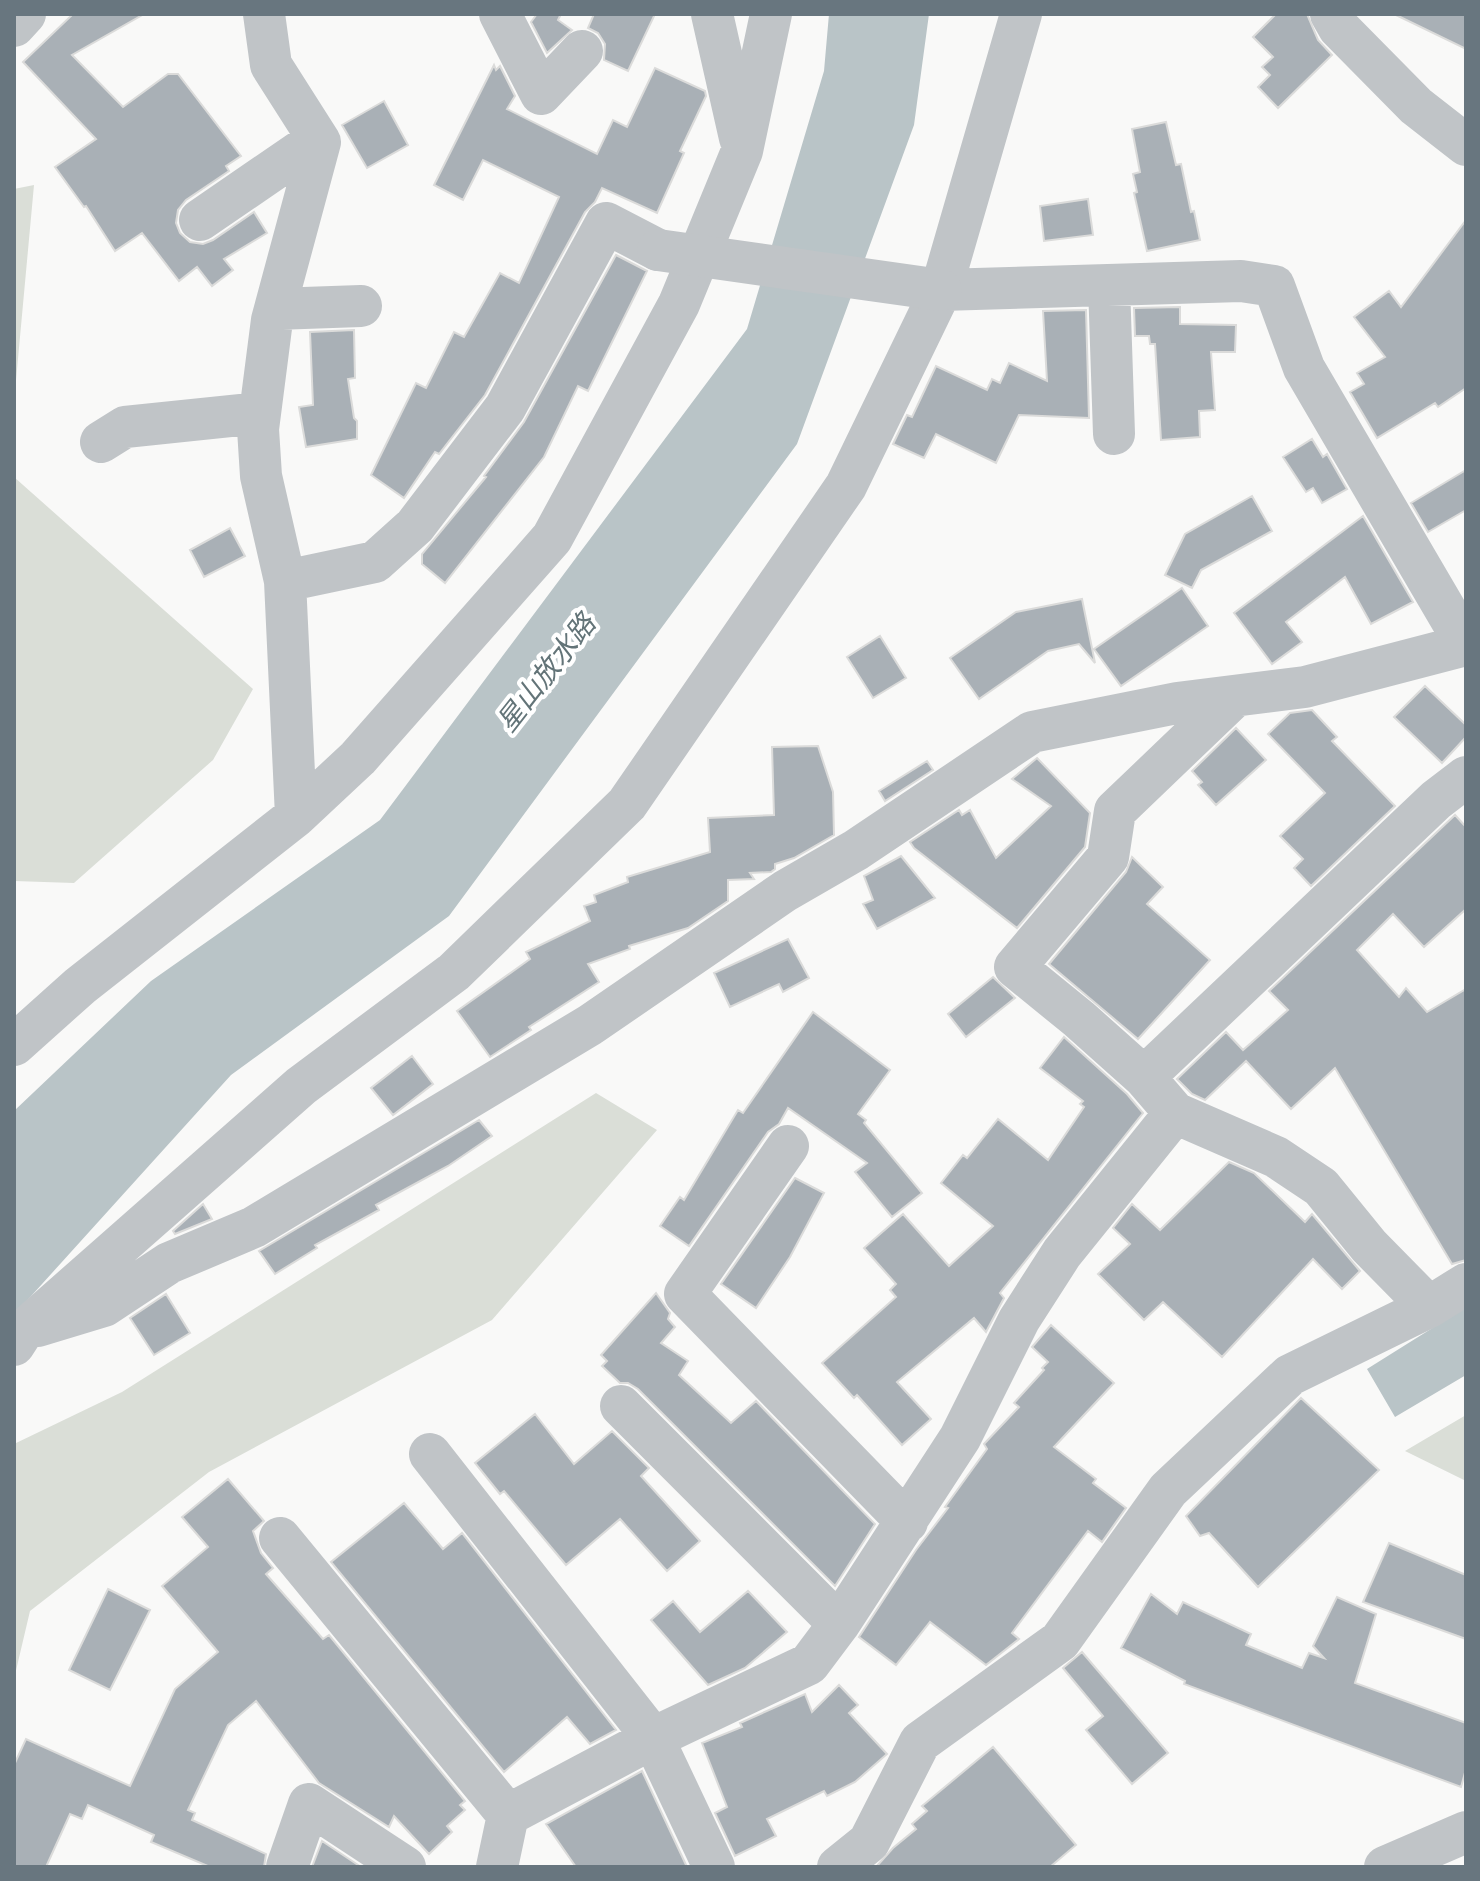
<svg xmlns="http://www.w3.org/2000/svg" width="1480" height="1881" viewBox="0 0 1480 1881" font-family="'Noto Sans','Noto Sans JP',sans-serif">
  <rect width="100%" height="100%" fill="#f9f9f8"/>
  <path fill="#daded7" d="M34 185 14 402V189Z
    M14 477 253 689 213 760 74 883 14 881Z
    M596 1093 657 1130 492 1320 209 1472 30 1611 14 1679V1444L122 1392Z
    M1466 1415V1481L1405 1451Z"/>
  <path fill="#b9c4c7" d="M829 14H929L914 125 797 444 449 916 231 1075 14 1315V1111L151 981 380 820 747 329 824 71Z
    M1466 1307V1375L1395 1417 1367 1369Z"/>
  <path fill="#a9b0b6" stroke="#dbdbda" stroke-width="2" d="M73 14H144L72 55 123 107 168 74H178L241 156 226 166 229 171 186 200 178 210 176 223 180 233 190 242 203 244 213 240 254 212 267 233 224 259 233 270 212 286 197 267 179 281 142 233 115 251 86 206 84 207 55 167 96 139 23 62Z
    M537 14H561L558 20 572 30 547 53 531 22Z
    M594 14H655L628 71 604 60 605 44 598 33 588 28Z
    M1276 14H1307L1318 40 1332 55 1278 108 1258 87 1270 75 1262 67 1273 57 1253 37Z
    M1394 14H1466V49Z
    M494 65 496 70 500 66 515 96 507 109 597 154 613 120 627 127 655 68 705 91 706 96 680 151 684 153 657 213 602 188 595 202 585 212 485 395 439 454 435 452 404 498 371 475 416 383 426 388 454 332 464 337 500 273 519 283 559 197 483 160 463 200 434 185Z
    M384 101 408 145 367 168 342 125Z
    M1166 122 1176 165 1181 164 1191 212 1194 211 1200 240 1147 251 1134 193 1137 192 1133 174 1140 172 1132 129Z
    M1088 199 1093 235 1044 241 1040 206Z
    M1466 220V388L1438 407 1435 403 1377 438 1350 392 1364 384 1357 373 1385 357 1354 317 1389 291 1401 307Z
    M616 255 647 271 588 391 578 386 544 457 445 583 422 564V554L486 477 484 476 524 422Z
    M1180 307V324L1236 325 1235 352H1211L1215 410 1199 411 1200 437 1161 440 1155 344H1150L1149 336H1135L1134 308Z
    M1086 310 1089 418 1019 415 996 463 936 434 924 458 893 444 907 415 912 417 936 366 987 390 992 379 1000 383 1009 363 1047 381 1043 311Z
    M354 330 355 378 348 379 354 418 357 421V439L306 447 299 407 313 405 310 332Z
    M1312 439 1323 457 1327 454 1347 489 1322 503 1313 488 1306 492 1283 457Z
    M1466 470V510L1428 532 1411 503Z
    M1252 496 1272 531 1201 570 1192 588 1165 575 1185 534Z
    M1363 516 1413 602 1371 624 1345 577 1286 622 1302 642 1272 664 1234 613Z
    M230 528 245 556 204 577 190 550Z
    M1182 588 1208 626 1121 686 1094 649Z
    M1082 599 1095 663 1079 644 1048 651 979 699 950 658 1016 612Z
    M880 636 906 678 873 698 847 657Z
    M1425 686 1466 725V737L1442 763 1394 717Z
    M1312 710 1337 737 1332 741 1395 806 1311 886 1294 868 1303 859 1280 836 1325 793 1268 734 1290 713Z
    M1236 728 1266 760 1216 805 1198 785 1202 782 1192 771Z
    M818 746 833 792 834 835 794 858 775 864V869L771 872 750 873 754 879 728 880V901L688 928 629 946 630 949 588 964 599 982 529 1027 531 1030 490 1057 457 1011 530 959 526 952 590 921 584 906 596 902 594 895 628 882 627 877 710 852 708 818 774 815 772 747Z
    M1037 758 1090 813 1085 847 1017 928 914 848 910 842 959 810 962 815 970 810 996 858 1051 806 1012 779Z
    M927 761 933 770 885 801 879 791Z
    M1455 815 1466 827V909L1424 947 1393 914 1357 950 1399 997 1406 988 1427 1012 1466 989V1260L1452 1264 1335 1068 1291 1109 1246 1061 1205 1100 1192 1094 1177 1079 1226 1032 1243 1050 1288 1010 1269 991Z
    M901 856 935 898 877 929 863 904 873 900 864 876Z
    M1132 857 1163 887 1147 904 1210 960 1138 1039 1049 964 1126 872Z
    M788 939 809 978 783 992 779 984 730 1007 714 973Z
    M993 977 1015 998 966 1037 948 1014Z
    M813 1012 890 1070 858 1114 866 1120 864 1123 922 1193 892 1217 855 1172 867 1163 788 1108 779 1124 768 1132 689 1246 660 1226 680 1197 684 1200 738 1110 743 1113Z
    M1064 1037 1127 1094 1143 1113 1000 1293 1004 1298 986 1332 974 1318 897 1382 931 1419 902 1445 857 1395 854 1398 822 1363 896 1297 890 1290 896 1284 864 1248 903 1214 949 1266 993 1226 941 1183 963 1155 967 1158 998 1119 1048 1160 1084 1107 1080 1104 1083 1101 1040 1068Z
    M412 1056 433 1084 393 1115 371 1088Z
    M479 1120 492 1136 448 1166 376 1205 379 1210 315 1245 317 1248 275 1274 259 1251Z
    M1229 1162 1254 1173 1305 1222 1312 1214 1360 1271 1342 1289 1313 1259 1222 1357 1163 1302 1144 1320 1098 1274 1130 1244 1113 1228 1132 1204 1160 1230Z
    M795 1178 824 1193 790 1257 756 1308 721 1284Z
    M203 1204 212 1219 175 1234 173 1231Z
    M656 1293 670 1313 668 1319 675 1327 661 1343 688 1361 679 1375 731 1423 756 1401 875 1524 835 1586 638 1389 628 1383H620L602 1366 607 1361 601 1355Z
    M166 1294 190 1333 154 1355 130 1318Z
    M1051 1325 1114 1383 1054 1447 1096 1479 1093 1483 1126 1508 1102 1542 1088 1531 1012 1633 1019 1639 986 1665 930 1622 896 1665 859 1637 916 1550 948 1508 945 1507 987 1449 984 1444 1019 1407 1014 1403 1044 1370 1042 1368 1048 1362 1032 1347Z
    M1301 1398 1379 1470 1258 1587 1209 1533 1200 1536 1186 1516Z
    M535 1414 574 1464 612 1431 649 1468 641 1476 700 1541 667 1571 620 1519 566 1565 504 1491 500 1494 475 1463Z
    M228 1479 264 1521 253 1531 261 1553 273 1568 266 1574 323 1639 329 1635 465 1801 460 1805 465 1810 447 1826 452 1832 429 1854 394 1816 389 1827 319 1783 256 1701 228 1725 188 1810 195 1813 192 1820 266 1854 264 1867H210L151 1842 154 1835 88 1805 82 1819 70 1814 46 1867H14V1765L26 1739 130 1786 175 1689 218 1652 162 1586 208 1547 182 1517Z
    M404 1503 443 1549 462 1533 616 1730 590 1744 567 1717 504 1772 331 1562Z
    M1389 1543 1466 1575V1639L1363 1602Z
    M108 1589 150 1610 110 1690 69 1670Z
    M748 1591 787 1632 745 1668 708 1685 651 1620 673 1601 700 1632Z
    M1151 1594 1177 1614 1183 1602 1251 1634 1246 1645 1302 1668 1309 1653 1324 1658 1313 1646 1337 1597 1376 1614 1355 1683 1466 1723V1769L1461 1787 1184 1684 1185 1681 1121 1648Z
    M1082 1652 1168 1753 1132 1784 1086 1730 1103 1716 1063 1668Z
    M839 1685 858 1705 849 1713 887 1754 855 1782 827 1796 824 1791 767 1819 776 1836 735 1856 715 1813 727 1807 702 1743 742 1727 740 1723 805 1694 812 1712Z
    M993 1747 1076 1845 1050 1867H876L893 1848 916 1829 912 1824 927 1811 922 1806Z
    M642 1771 687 1867H576L546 1824Z
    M322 1841 361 1867H312Z"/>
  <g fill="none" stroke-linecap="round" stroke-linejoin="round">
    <path stroke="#c0c4c7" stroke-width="42" d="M264 14 271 65 320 142 272 320 258 429 261 476 285 581
      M500 14 541 94 582 51
      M712 14 740 138
      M1331 14 1339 28 1416 106 1466 145
      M14 26 25 14
      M200 220 318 139
      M1109 285 1114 434
      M941 290 1241 281 1274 286 1304 368 1466 645
      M275 309 361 306
      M101 442 125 427 260 413
      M296 816 358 758 552 538 679 304 742 151 771 14
      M14 1045 80 986 296 816 285 581 375 562 415 526 505 408 606 223 658 250
      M1144 1077 1079 1019 1015 967 1108 857 1115 811 1234 697
      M1175 1113 1276 1157 1321 1187 1369 1246 1429 1307
      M788 1146 685 1294 907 1522
      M38 1326 104 1306 169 1263 254 1227 590 1025 785 891 856 850 1032 732 1177 703 1305 687 1466 645
      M14 1345 23 1331 301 1086 454 972 627 804 846 486 941 290 1021 14
      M621 1406 839 1624
      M430 1454 653 1738 714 1867
      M280 1538 508 1815
      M287 1867 309 1804 405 1867
      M497 1867 508 1815 653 1738 809 1664 839 1624 960 1438 1019 1320 1062 1253 1175 1113 1144 1077 1436 800 1466 777
      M838 1867 869 1842 920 1742 1060 1641 1168 1490 1290 1375 1429 1307 1466 1284
      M1385 1867 1466 1832"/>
    <path stroke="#c0c4c7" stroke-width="42" d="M658 250 941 290"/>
  </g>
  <g text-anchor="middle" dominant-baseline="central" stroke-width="8" stroke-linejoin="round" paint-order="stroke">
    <g font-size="28" font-style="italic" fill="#637478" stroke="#fff">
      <text transform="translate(545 672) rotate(-52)">星山放水路</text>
    </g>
  </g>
  <rect width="1480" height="1881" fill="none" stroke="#68767f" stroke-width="32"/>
</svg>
